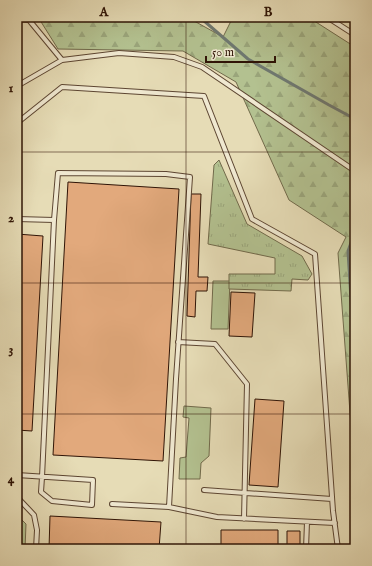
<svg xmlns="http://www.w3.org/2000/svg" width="372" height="566" viewBox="0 0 372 566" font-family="'IM FELL English',serif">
  <defs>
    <pattern id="forest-firs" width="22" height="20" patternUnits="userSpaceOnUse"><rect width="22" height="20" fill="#b3c190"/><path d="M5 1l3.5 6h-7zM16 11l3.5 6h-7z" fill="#9aa57b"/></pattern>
    <pattern id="park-tufts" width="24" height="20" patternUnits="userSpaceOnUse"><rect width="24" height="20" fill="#b3c190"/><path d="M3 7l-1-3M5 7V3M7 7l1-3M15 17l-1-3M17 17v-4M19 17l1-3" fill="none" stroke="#9aa57b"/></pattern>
  </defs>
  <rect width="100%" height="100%" fill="#e6dcb6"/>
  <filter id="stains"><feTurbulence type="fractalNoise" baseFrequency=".005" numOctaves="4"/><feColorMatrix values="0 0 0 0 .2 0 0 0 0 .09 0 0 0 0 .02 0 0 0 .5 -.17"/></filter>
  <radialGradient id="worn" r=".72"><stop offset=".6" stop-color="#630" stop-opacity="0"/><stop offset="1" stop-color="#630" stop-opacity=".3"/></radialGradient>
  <path fill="#b3c190" stroke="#716a4b" d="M213 281H230L228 329H211Z
    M184 406 211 408 209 456 201 463 200 479H179L180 458 186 457 189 418 183 417Z
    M17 515 26 524 25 549H17Z"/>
  <path fill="url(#forest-firs)" stroke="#716a4b" d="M38 17H187L223 37 233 17H308L355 47V479L338 253 346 237 289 200 236 82 183 51 58 49Z"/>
  <path fill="url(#park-tufts)" stroke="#716a4b" d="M219 160 247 224 302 256 312 274 308 280 292 279 291 291 229 289V274H275V258L208 244 214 165Z"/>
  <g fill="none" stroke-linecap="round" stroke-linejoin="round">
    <path stroke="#6f7870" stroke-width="3" d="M197 17 203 20 248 59 329 105 355 119
      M355 232 348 251 355 363"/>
  </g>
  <path fill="#e2a97c" stroke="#2f1406" d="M68 182 179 189 163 461 53 455Z
    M191 194H201L198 277H208L207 291H196L195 317 187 316Z
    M17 234 43 236 32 431 17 430Z
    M231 292 255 293 252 337 229 336Z
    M255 399 284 401 278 487 249 485Z
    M50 516 161 522 159 549H49Z
    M221 530H278V549H221Z
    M287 531H300V549H287Z"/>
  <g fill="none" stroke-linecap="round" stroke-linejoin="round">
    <defs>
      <path id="service" d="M327 17 355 35
        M17 19 29 20 62 60
        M17 86 62 60 119 53 174 57 202 67 355 171
        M17 123 62 87 204 96 252 219 315 254 333 511 338 549
        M17 219 54 220
        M178 342 215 344 247 384 244 519
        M17 475 93 480 92 505 52 501 41 492 42 477 54 220 58 173 166 174 190 177 176 379 169 507
        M204 490 332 499
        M17 497 34 515 37 530 36 549
        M112 504 169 507 217 517 335 523
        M306 549 307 522"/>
    </defs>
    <use href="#service" stroke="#5d4632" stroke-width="6"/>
    <use href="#service" stroke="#efe8d0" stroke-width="4"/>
  </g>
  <path fill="none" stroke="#2f1406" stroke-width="1" stroke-opacity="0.55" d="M186 17V549M17 152H355M17 283H355M17 414H355"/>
  <rect width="372" height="566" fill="none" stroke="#e6dcb6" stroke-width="44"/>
  <path d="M206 56v6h69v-6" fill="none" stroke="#2f1406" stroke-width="2"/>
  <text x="212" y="56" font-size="12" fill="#2f1406" stroke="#efe8d0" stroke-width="3" paint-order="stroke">50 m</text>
  <rect x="22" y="22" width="328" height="522" fill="none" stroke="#2f1406" stroke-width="1.5"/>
  <g font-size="13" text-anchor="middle" font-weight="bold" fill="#2f1406">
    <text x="104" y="16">A</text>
    <text x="268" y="16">B</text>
    <text x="11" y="92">1</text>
    <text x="11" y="222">2</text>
    <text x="11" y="353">3</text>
    <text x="11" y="483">4</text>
  </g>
  <rect width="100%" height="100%" filter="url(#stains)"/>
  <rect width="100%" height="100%" fill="url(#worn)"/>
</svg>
